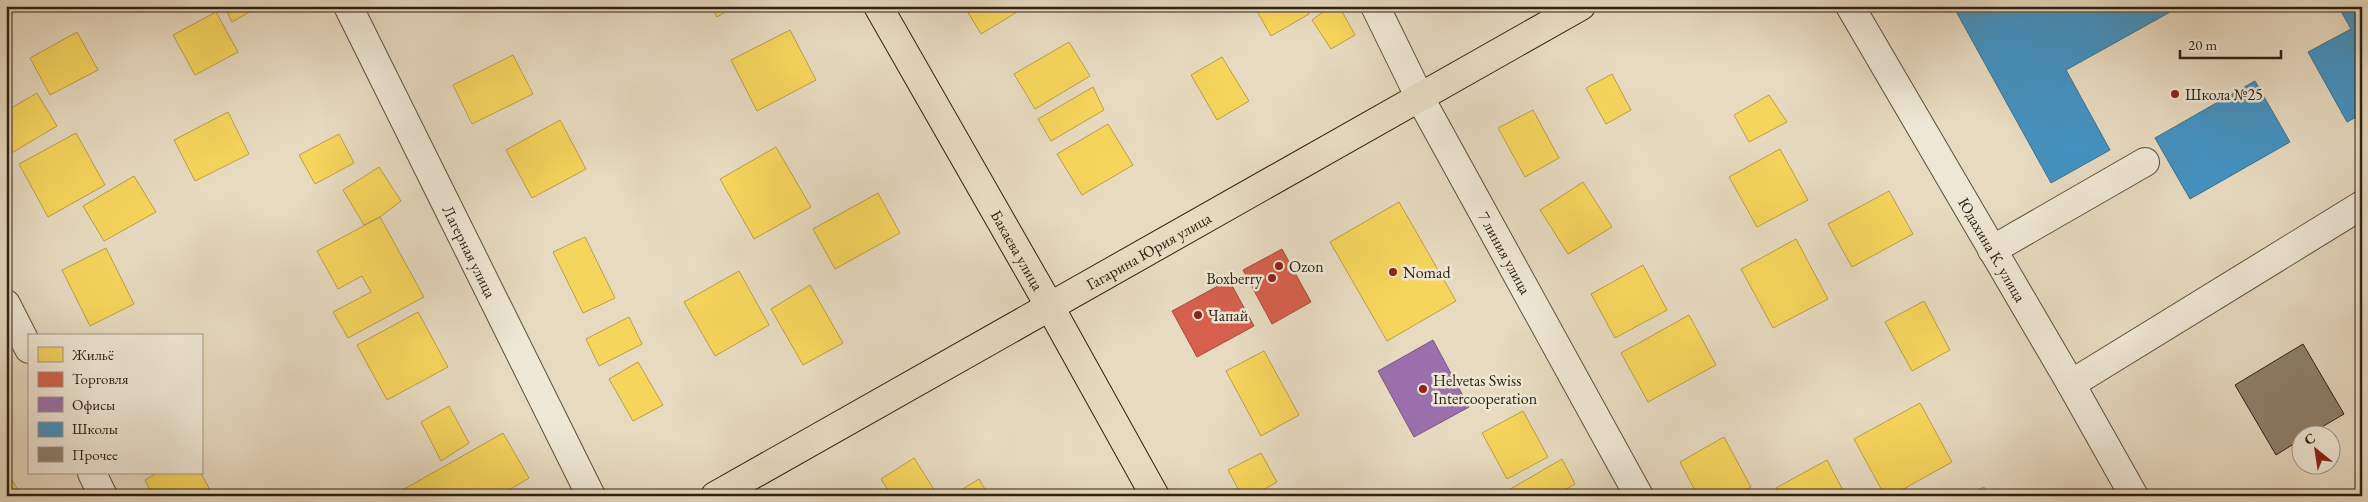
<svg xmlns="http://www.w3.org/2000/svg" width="2368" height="502" viewBox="0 0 2368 502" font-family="'EB Garamond',serif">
  <rect width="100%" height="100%" fill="#e7dac0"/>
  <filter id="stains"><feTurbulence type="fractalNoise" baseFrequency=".004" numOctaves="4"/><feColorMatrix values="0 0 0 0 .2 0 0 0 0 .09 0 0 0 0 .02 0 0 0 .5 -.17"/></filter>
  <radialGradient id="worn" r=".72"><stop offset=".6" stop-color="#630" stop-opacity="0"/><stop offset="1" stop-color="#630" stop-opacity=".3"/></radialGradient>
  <path fill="#f6d55c" stroke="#ba9f46" d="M224 6H260L232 22Z
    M711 6H735L717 17Z
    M964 6H1027L981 34Z
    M1254 6H1305L1309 14 1271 36Z
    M1331 6H1339L1355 35 1331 49 1312 20Z
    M216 12 238 52 195 75 173 35Z
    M790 30 816 80 757 111 731 60Z
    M77 32 98 70 50 95 30 58Z
    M1069 42 1090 76 1035 109 1014 74Z
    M513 55 533 94 472 124 453 85Z
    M1222 57 1249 101 1217 120 1191 75Z
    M1612 74 1631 110 1606 124 1586 88Z
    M1093 87 1104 110 1051 141 1038 119Z
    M37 93 57 126 10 154 6 147V111Z
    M1769 95 1787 122 1749 142 1734 115Z
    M1533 110 1559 158 1525 177 1498 128Z
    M228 112 249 154 195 181 174 140Z
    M560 120 586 169 532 198 506 150Z
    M1108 124 1133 165 1082 195 1057 154Z
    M76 133 105 185 48 217 19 164Z
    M339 134 354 163 315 184 299 155Z
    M776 147 811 207 754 239 720 179Z
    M1780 149 1808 200 1757 227 1729 177Z
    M379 167 401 201 380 217 364 225 343 190Z
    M134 176 156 212 104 241 83 206Z
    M1583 182 1612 227 1568 254 1540 210Z
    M1889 191 1913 234 1852 267 1828 224Z
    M878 193 900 233 835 269 813 229Z
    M1399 202 1456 301 1387 341 1330 242Z
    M380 217 424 297 348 338 333 312 371 292 362 276 338 289 317 251Z
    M585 237 615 298 583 313 553 252Z
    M1796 239 1828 299 1773 328 1741 269Z
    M106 248 134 304 90 326 62 270Z
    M1643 265 1667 310 1615 338 1591 294Z
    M739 271 769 325 715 356 684 302Z
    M810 285 843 343 803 365 771 309Z
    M1924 301 1950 350 1912 371 1885 322Z
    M418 312 448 367 387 400 357 345Z
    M1689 315 1716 365 1648 402 1621 353Z
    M629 317 642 344 599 366 586 339Z
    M1264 351 1299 415 1261 436 1226 371Z
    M638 362 663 405 633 421 609 379Z
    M1920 403 1952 462 1891 496H1885L1854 439Z
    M449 406 469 443 441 461 421 422Z
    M1523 411 1548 457 1507 479 1482 433Z
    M503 433 529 478 499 496H392Z
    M1724 437 1751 487 1734 496H1698L1680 462Z
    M1261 453 1277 482 1253 496H1242L1228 470Z
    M914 458 935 491 928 496H892L881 479Z
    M1562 459 1575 484 1555 496H1510L1507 491Z
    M1827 460 1846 496H1781L1776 488Z
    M6 469 19 492 12 496H6Z
    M157 473H201L213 496H153L145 480Z
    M979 479 989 496H951Z
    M1984 487 1989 496H1967Z"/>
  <path fill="#d6604d" stroke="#a44d3b" d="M1282 249 1311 302 1272 324 1243 270Z
    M1229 280 1254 326 1197 357 1172 311Z"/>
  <path fill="#9970ab" stroke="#79587d" d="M1433 340 1469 407 1414 437 1378 371Z"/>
  <path fill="#4393c3" stroke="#3d718e" d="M1953 6H2181L2066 70 2110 150 2051 183Z
    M2338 6H2362V114L2347 122 2308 52 2351 29Z
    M2255 81 2290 142 2190 199 2155 138Z"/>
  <path fill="#8e816c" stroke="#2e2111" d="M2303 344 2344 414 2310 434H2300V440L2276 455 2235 385Z"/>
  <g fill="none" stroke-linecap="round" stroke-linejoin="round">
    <defs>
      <g id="minor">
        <path id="s1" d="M348 6 591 496"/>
        <path id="s2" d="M1375 6 1420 98 1639 496"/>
        <path id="s3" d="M1850 6 2071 384 2134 496"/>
        <path d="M1992 250 2145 162"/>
        <path d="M6 304 29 349"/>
        <path d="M2071 384 2362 205"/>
        <path d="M92 473 103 496"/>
      </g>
      <g id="major">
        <path id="s4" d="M878 6 1050 307 1155 496"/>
        <path id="s5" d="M715 496 1581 6"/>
      </g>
    </defs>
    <use href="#minor" stroke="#5c4f3d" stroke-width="30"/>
    <use href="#major" stroke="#2e2111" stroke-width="30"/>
    <use href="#minor" stroke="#efe7d6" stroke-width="28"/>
    <use href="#major" stroke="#e7dac0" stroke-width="28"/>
  </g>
  <g fill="#8f2418" stroke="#efe7d6" stroke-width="2">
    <circle cx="2175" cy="94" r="5"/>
    <circle cx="1279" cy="266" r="5"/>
    <circle cx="1393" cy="272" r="5"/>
    <circle cx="1272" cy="278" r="5"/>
    <circle cx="1198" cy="315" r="5"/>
    <circle cx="1423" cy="389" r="5"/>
  </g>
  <g text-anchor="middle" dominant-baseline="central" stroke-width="5" stroke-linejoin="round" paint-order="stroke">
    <g font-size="16" fill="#2e2111" stroke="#efe7d6" text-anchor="start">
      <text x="2185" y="94">Школа №25</text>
      <text x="1289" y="266">Ozon</text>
      <text x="1403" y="272">Nomad</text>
      <text x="1262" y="278" text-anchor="end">Boxberry</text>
      <text x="1208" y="315">Чапай</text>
      <text x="1433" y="380">Helvetas Swiss<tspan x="1433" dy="18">Intercooperation</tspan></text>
    </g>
    <g font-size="16" fill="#2e2111" stroke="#efe7d6">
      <text stroke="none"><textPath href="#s4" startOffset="281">Бакаева улица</textPath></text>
      <text stroke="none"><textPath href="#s3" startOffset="282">Юдахина К. улица</textPath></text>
      <text stroke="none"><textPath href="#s1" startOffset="274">Лагерная улица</textPath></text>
      <text stroke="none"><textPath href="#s5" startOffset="498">Гагарина Юрия улица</textPath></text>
      <text stroke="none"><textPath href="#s2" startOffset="279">7 линия улица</textPath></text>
    </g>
  </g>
  <rect width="2368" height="502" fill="none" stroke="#e7dac0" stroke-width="25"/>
  <rect x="8" y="8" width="2353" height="487" fill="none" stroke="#2e2111" stroke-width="2.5"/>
  <rect x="12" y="12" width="2343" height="477" fill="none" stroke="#2e2111"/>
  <rect x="28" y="334" width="175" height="140" fill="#efe7d6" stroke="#a29887"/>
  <rect x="38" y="347" width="25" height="15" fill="#f6d55c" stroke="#a29887"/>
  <text x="72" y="360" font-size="15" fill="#2e2111">Жильё</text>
  <rect x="38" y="372" width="25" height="15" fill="#d6604d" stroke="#a29887"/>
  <text x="72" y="384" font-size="15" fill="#2e2111">Торговля</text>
  <rect x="38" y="397" width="25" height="15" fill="#9970ab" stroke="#a29887"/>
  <text x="72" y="410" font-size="15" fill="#2e2111">Офисы</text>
  <rect x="38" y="422" width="25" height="15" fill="#4393c3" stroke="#a29887"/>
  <text x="72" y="434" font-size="15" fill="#2e2111">Школы</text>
  <rect x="38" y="447" width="25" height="15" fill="#8e816c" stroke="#a29887"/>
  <text x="72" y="460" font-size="15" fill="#2e2111">Прочее</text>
  <g transform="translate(2316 450) rotate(330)"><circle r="24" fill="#efe7d6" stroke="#a29887"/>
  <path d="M0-4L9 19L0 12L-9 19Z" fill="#8f2418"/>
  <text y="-8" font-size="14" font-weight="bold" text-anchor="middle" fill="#2e2111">С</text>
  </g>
  <path d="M2180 50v8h101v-8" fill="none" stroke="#2e2111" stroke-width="2.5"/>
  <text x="2188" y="50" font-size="15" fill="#2e2111" stroke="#efe7d6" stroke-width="4" paint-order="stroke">20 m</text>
  <rect width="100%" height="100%" filter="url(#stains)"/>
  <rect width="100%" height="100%" fill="url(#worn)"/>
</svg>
